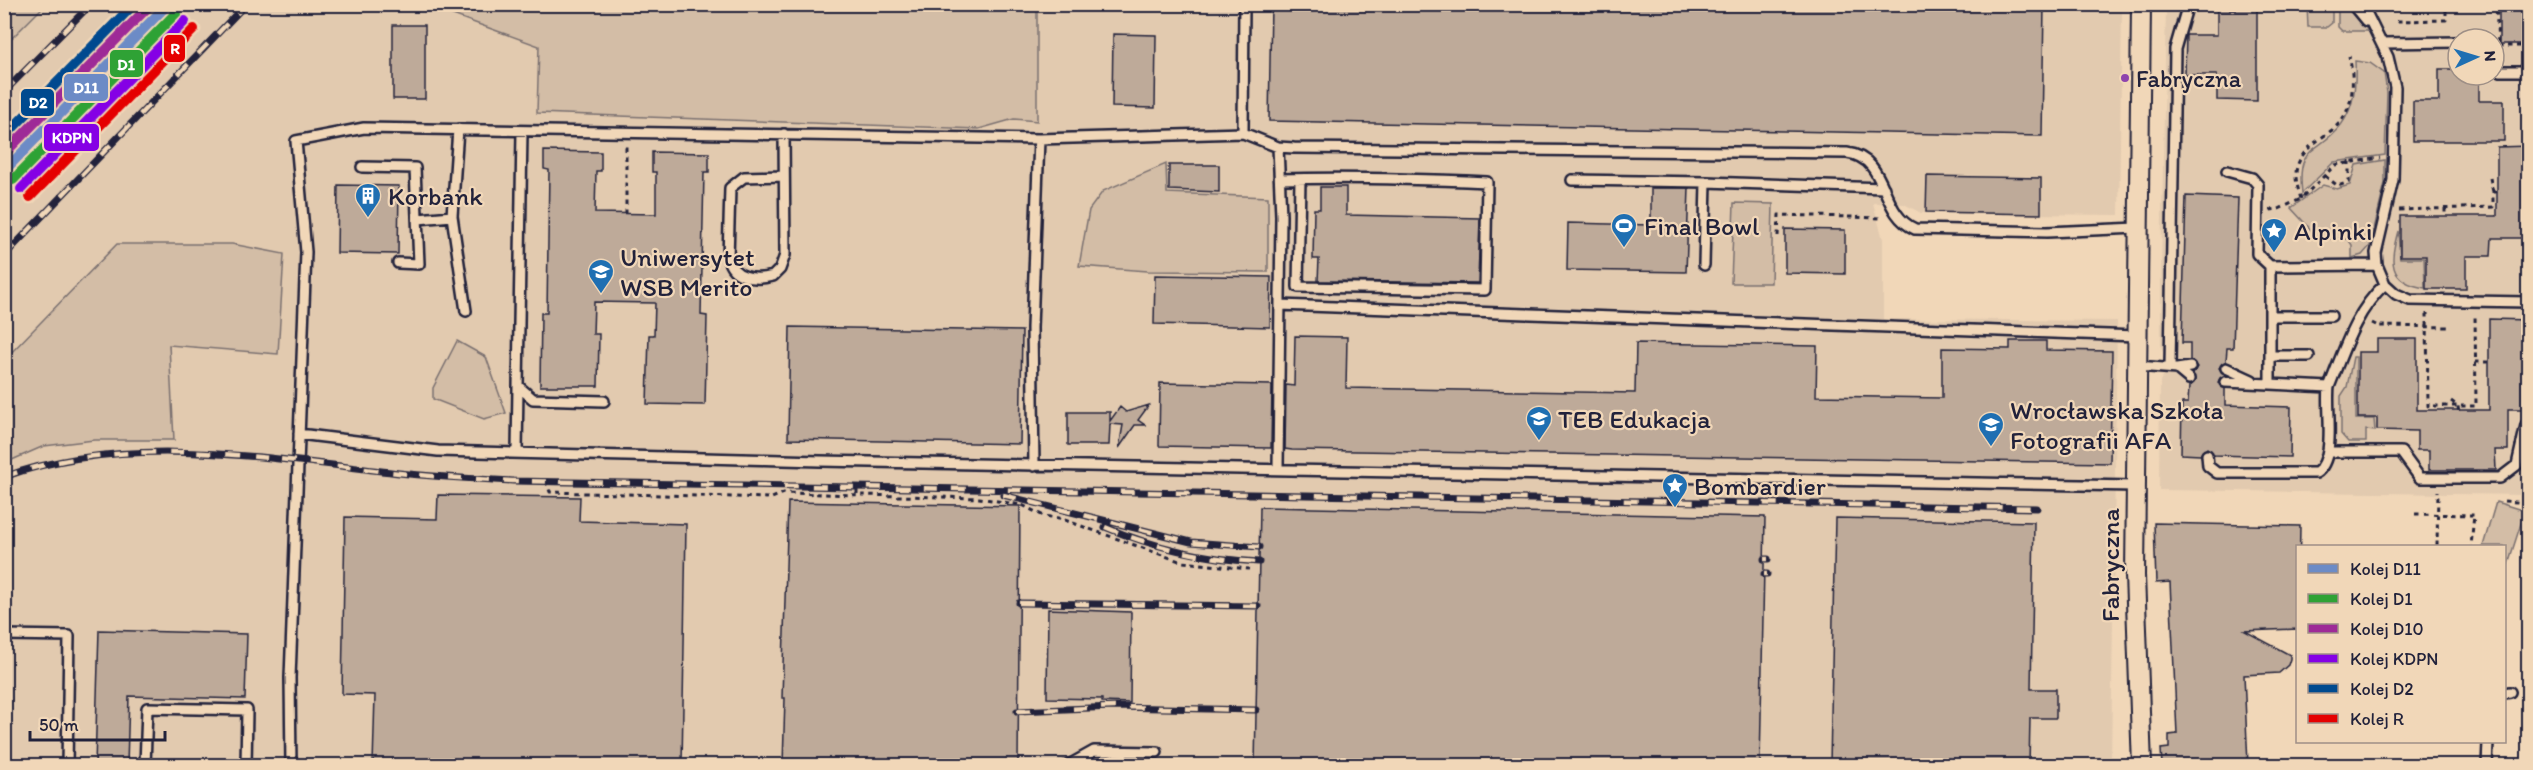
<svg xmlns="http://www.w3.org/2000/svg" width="2533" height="770" viewBox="0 0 2533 770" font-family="Itim,sans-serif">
  <rect width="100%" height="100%" fill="#f1d7b8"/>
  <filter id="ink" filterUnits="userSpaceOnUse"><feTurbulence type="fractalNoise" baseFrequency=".0167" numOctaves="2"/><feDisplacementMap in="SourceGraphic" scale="12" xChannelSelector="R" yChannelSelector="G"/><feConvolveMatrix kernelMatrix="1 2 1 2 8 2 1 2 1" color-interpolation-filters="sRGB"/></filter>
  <g filter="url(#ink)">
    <path fill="#e2caaf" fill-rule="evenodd" d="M45 5H543L537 113 979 129 1014 119 1037 121V10L1002 9 1003 5H2122L2119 215 1921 213 1904 204 1873 203 1883 239V319L2117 321 2111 765 5 766V45Z
      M2166 5H2528V495L2159 490 2160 381 2165 373V355L2161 347V272ZM2458 39H2494V75H2458Z"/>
    <path fill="#d3bda6" stroke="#7a7070" stroke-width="1.5" d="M5 4H45V5L5 45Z
      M440 4H1003V9H1037V121L1014 119 979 129 537 113 539 46 439 10Z
      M2307 5H2332V23L2327 27H2308Z
      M2338 5H2347L2368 31H2342L2338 27Z
      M2355 61 2370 63 2384 73 2387 93 2385 155 2334 162 2302 193C2296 144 2317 155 2341 125 2355 106 2356 84 2355 61Z
      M2385 160V183L2370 246 2362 255 2352 258V245L2348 239 2313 238V232L2291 208 2323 185 2337 189 2350 185 2356 165Z
      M1166 164 1167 193 1268 197V272L1148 271 1079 266 1089 210 1103 191Z
      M1734 203 1773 204 1771 283H1731Z
      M2398 231 2400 258H2424L2425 288C2387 282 2390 261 2398 231Z
      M117 244H232L284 254 278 354 169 345 174 440H94L44 446 5 463V359Z
      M457 341 486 357 506 413 484 419 433 399V388Z
      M2353 357H2356V419H2374L2375 431 2366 430V442H2348L2341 434V396L2347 387Z
      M2496 502 2525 511 2508 564 2505 563 2504 546H2483Z"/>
    <path fill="#beaa99" stroke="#22223b" stroke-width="1.5" d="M1271 4H2044L2042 136 1269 121Z
      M2504 4H2529V44H2499V10H2504Z
      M2217 9H2257V101L2217 100V75H2185L2186 35H2217Z
      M393 25H425V99H393Z
      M1113 34 1156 35 1155 108 1112 107Z
      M2439 69H2458V75H2479V101H2504V141H2413V101H2439Z
      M2529 146V238H2492L2491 256H2466V289H2426V256H2400V216H2497V147Z
      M544 151 601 152V171H596L595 213 656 214V172H652V152L709 153V172H704L701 315 707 316 705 405 647 404 649 335H654L655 303 594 302 593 334H599L598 386H540L541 313H547L549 170 544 169Z
      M1169 165H1219V192L1169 190Z
      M1927 176 2041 178V214L1926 212Z
      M338 185 399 186 398 254 337 253Z
      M1320 187H1346V215L1480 218 1478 283 1318 281 1319 259H1313L1314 209H1320Z
      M1651 188H1689L1686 272 1567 270 1568 223 1651 225Z
      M2186 196 2238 198 2233 348H2227L2226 361 2219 368 2226 375 2220 378 2218 382 2225 389V405L2291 407 2290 457 2214 455 2207 448 2200 455 2181 454 2182 403H2188L2189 386 2195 381 2192 373 2197 367 2190 360V343H2182Z
      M1785 229 1845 230V274L1785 273Z
      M1155 275 1271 277 1270 327 1154 324Z
      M2489 319 2529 320V409H2508V450H2495L2496 470H2429V450H2417V431L2377 430V418H2358V352H2377V339H2417V410H2489Z
      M790 327 1022 331 1020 444 788 439Z
      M1295 336 1347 337 1346 388 1635 393 1636 343 1817 346 1816 396 1942 398V348L2010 349V341H2046V350L2112 351 2110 463 1292 450 1285 449 1286 385 1294 386Z
      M1160 383 1272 385 1271 448 1159 446Z
      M1149 405 1138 420 1145 425H1135L1119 448 1123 425 1110 424 1109 445H1068V412H1110V421L1120 407 1126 412Z
      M438 495 580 497 579 521 686 524 682 765H373L375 695 342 694 345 517 437 519Z
      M788 502 1020 506 1018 765H783L785 698H782Z
      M1260 507 1765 517 1760 765H1255Z
      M1835 518 2034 522 2031 689H2056V718H2030L2029 765H1830Z
      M2154 523 2300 526 2298 629 2245 631 2290 655V659L2288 665 2279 673 2244 675 2248 765H2162L2161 749 2169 748V735L2177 734 2170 582 2156 583Z
      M1048 609 1131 612 1130 703 1102 702V699L1047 698Z
      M99 630 247 634 245 699 129 696 127 765H95Z"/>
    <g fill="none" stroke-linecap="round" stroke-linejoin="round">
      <defs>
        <path id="lane" d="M2352 4 2366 21
          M2362 4 2388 57 2395 87 2393 180 2376 253 2377 265 2385 284 2396 294 2410 300 2528 302
          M2383 43 2458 42
          M2494 68 2501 71H2528
          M458 129 452 216 466 311
          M1243 133 1278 147 1294 148 1847 153C1889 158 1879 214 1915 229L2047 232 2138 228
          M362 167 415 168 419 264 398 263
          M2227 171 2252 178 2258 185 2257 254 2270 266 2377 265
          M784 176 744 177 730 188 728 258C732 278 755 281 773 276L780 269 785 255 784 134
          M1280 179C1349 177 1418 179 1487 182L1485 290 1298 287 1300 179
          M1572 180 1706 182
          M418 219 452 216
          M1704 265 1706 182 1884 188
          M2270 266V384L2329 387C2344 350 2355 312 2385 284
          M1280 305 2137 336
          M2270 316H2331
          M2270 356H2309
          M2137 366 2177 369 2190 367
          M2170 367 2175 49 2188 4
          M2226 368 2252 380
          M2177 369 2189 379
          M2225 382 2270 384
          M518 386 533 399 604 401
          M299 434 438 451 820 461 2135 486
          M517 452 522 131
          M2328 452H2401L2420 478H2500L2517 465 2526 425
          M2207 455 2208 466 2217 473H2316C2337 459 2326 411 2329 387
          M1034 466 1032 328 1039 139 1243 133 1244 4
          M1278 468 1281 216 1278 147
          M4 635 69 636 67 766
          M2504 693 2510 692
          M145 766 147 708 247 710 246 766
          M291 766 290 678 306 252 296 141 364 128 1039 139
          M1067 766 1094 751 1157 752
          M2487 766 2488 742"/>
        <path id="street" d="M2141 4 2135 575 2142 766"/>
      </defs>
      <use href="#lane" stroke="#22223b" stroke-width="14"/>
      <use href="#street" stroke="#22223b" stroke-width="22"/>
      <path stroke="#22223b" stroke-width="3" stroke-dasharray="4.5 4.5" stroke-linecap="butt" d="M2397 21 2446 20V4
        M2498 46H2528
        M2494 50 2498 46 2496 4
        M2325 176 2338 186 2349 182V161
        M2490 178 2493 192
        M2301 199C2298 188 2294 178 2297 167 2302 149 2319 140 2332 130 2355 112 2355 81 2349 56
        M2445 208V217
        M2270 210 2279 209 2301 199 2335 165 2380 158
        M2399 210 2493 207V192H2501
        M626 214V146
        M1778 236 1779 215 1883 218
        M2427 313 2428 406H2476L2475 313
        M2372 323 2378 326 2450 327
        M2475 362H2493
        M2451 401 2458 406 2459 415
        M546 481 550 492 772 498 784 493 979 498 1022 505 1044 516 1059 518 1182 562 1249 569
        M857 494V486
        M2504 501 2528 503
        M2415 514 2474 515 2471 546
        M2437 546 2438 491"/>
      <use href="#lane" stroke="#f1d7b8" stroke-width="9"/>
      <use href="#street" stroke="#f1d7b8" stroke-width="18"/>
      <defs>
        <path id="rail" d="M4 92 91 4
          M4 140 136 4
          M4 256 246 4
          M4 477C128 432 272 459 399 473 437 477 475 479 513 481L2037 508
          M1003 495 1191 542 1259 547
          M1105 527C1155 548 1205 559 1259 562
          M1764 559H1768
          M1764 574H1767
          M1019 603 1258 606
          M1017 711 1114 707 1256 710"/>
      </defs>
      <use href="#rail" stroke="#22223b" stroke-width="7"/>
      <use href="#rail" stroke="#f1d7b8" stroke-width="4.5" stroke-dasharray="14" stroke-linecap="butt"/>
      <defs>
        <path id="rail-1" d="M4 171 168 4"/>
        <path id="rail-2" d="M13 180 177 12"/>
        <path id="rail-3" d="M4 154 151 4"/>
        <path id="rail-4" d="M21 189 185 21"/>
        <path id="rail-5" d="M4 137 134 4"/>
        <path id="rail-6" d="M30 197 194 29"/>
      </defs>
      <use href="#rail-1" stroke="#f1d7b8" stroke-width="15"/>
      <use href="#rail-2" stroke="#f1d7b8" stroke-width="15"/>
      <use href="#rail-3" stroke="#f1d7b8" stroke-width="15"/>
      <use href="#rail-4" stroke="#f1d7b8" stroke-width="15"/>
      <use href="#rail-5" stroke="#f1d7b8" stroke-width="15"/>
      <use href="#rail-6" stroke="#f1d7b8" stroke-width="15"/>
      <use href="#rail-1" stroke="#6c8bc6" stroke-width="10"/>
      <use href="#rail-2" stroke="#2fa235" stroke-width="10"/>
      <use href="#rail-3" stroke="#9e2a97" stroke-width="10"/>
      <use href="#rail-4" stroke="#8500e5" stroke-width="10"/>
      <use href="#rail-5" stroke="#004a8f" stroke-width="10"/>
      <use href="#rail-6" stroke="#e50000" stroke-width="10"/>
    </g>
  </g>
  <defs>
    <symbol id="building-pin" viewBox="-11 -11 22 30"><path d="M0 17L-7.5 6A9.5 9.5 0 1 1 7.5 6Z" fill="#1f6fb2" stroke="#f1d7b8"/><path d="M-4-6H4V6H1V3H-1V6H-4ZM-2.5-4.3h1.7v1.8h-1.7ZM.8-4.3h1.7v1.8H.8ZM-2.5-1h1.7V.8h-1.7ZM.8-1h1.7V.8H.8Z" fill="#fff"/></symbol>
    <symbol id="stadium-pin" viewBox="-11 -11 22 30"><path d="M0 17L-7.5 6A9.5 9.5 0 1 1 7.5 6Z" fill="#1f6fb2" stroke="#f1d7b8"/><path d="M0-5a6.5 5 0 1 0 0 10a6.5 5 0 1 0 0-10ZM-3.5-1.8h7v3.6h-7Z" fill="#fff"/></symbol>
    <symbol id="sight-pin" viewBox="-11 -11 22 30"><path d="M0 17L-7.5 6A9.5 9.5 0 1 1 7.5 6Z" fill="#1f6fb2" stroke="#f1d7b8"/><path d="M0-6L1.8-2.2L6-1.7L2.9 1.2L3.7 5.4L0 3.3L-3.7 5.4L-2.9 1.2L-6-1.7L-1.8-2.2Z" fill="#fff"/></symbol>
    <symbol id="university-pin" viewBox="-11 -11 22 30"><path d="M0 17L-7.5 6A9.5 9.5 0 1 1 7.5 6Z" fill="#1f6fb2" stroke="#f1d7b8"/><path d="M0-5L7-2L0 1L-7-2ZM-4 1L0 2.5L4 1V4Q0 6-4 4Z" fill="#fff"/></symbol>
    <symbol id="school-pin" viewBox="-11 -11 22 30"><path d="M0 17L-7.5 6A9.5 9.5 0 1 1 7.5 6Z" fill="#1f6fb2" stroke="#f1d7b8"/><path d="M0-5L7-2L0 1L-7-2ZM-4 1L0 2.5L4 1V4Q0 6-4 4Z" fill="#fff"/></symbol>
  </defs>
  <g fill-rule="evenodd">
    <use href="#building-pin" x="353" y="181" width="30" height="40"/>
    <use href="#stadium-pin" x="1609" y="211" width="30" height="40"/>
    <use href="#sight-pin" x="2259" y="216" width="30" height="40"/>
    <use href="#university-pin" x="586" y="257" width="30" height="40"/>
    <use href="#school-pin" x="1524" y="404" width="30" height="40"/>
    <use href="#university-pin" x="1976" y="410" width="30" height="40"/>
    <use href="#sight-pin" x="1660" y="471" width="30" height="40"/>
  </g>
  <circle fill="#8e44ad" stroke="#f1d7b8" stroke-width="2" cx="2125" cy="78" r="5"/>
  <g text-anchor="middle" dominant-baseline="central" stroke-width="4.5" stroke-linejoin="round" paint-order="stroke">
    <g font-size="24" fill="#22223b" stroke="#f1d7b8" text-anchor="start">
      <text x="2136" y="78">Fabryczna</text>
    </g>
    <g font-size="26" fill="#22223b" stroke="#f1d7b8" text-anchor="start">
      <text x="388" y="196">Korbank</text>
      <text x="1644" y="226">Final Bowl</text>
      <text x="2294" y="231">Alpinki</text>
      <text x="620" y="257">Uniwersytet<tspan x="620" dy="30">WSB Merito</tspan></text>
      <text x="2010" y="410">Wrocławska Szkoła<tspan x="2010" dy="30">Fotografii AFA</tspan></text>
      <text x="1558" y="419">TEB Edukacja</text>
      <text x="1694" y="486">Bombardier</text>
    </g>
    <g font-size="26" fill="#22223b" stroke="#f1d7b8">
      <text transform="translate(2110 565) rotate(-90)">Fabryczna</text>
    </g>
  </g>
  <g stroke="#f1d7b8" stroke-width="2">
    <rect x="163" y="34" width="23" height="29" rx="6" fill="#e50000"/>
    <rect x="109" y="49" width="35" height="29" rx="6" fill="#2fa235"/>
    <rect x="63" y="73" width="46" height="29" rx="6" fill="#6c8bc6"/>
    <rect x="20" y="88" width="35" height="29" rx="6" fill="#004a8f"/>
    <rect x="43" y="123" width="57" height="29" rx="6" fill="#8500e5"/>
  </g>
  <g font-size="16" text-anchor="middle" font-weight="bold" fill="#fff">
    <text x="175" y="54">R</text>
    <text x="126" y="70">D1</text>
    <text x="86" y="93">D11</text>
    <text x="38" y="108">D2</text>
    <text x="72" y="143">KDPN</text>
  </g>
  <rect width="2533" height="770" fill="none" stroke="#f1d7b8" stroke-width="24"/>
  <rect x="12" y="12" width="2509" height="746" fill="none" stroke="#22223b" stroke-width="2" filter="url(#ink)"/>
  <rect x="2296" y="545" width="210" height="198" fill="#f1d7b8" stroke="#9e8f86" stroke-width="1.5"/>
  <rect x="2308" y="564" width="30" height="9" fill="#6c8bc6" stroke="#9e8f86" stroke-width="1.5"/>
  <text x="2350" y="575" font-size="18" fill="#22223b">Kolej D11</text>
  <rect x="2308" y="594" width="30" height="9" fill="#2fa235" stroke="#9e8f86" stroke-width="1.5"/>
  <text x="2350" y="605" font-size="18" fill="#22223b">Kolej D1</text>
  <rect x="2308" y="624" width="30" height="9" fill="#9e2a97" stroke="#9e8f86" stroke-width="1.5"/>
  <text x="2350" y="635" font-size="18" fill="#22223b">Kolej D10</text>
  <rect x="2308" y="654" width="30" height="9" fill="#8500e5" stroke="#9e8f86" stroke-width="1.5"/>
  <text x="2350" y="665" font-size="18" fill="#22223b">Kolej KDPN</text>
  <rect x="2308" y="684" width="30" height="9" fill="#004a8f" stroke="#9e8f86" stroke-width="1.5"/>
  <text x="2350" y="695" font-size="18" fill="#22223b">Kolej D2</text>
  <rect x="2308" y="714" width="30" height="9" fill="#e50000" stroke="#9e8f86" stroke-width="1.5"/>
  <text x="2350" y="725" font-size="18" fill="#22223b">Kolej R</text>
  <g transform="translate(2476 57) rotate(86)"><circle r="28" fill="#f1d7b8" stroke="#9e8f86" stroke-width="1.5"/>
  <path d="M0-4.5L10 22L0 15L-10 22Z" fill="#1f6fb2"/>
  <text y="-9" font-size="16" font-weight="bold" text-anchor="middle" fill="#22223b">N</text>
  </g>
  <path d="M30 731v9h135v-9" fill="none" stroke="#22223b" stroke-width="3"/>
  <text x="39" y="731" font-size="18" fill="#22223b" stroke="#f1d7b8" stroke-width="4.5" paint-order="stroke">50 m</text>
</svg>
